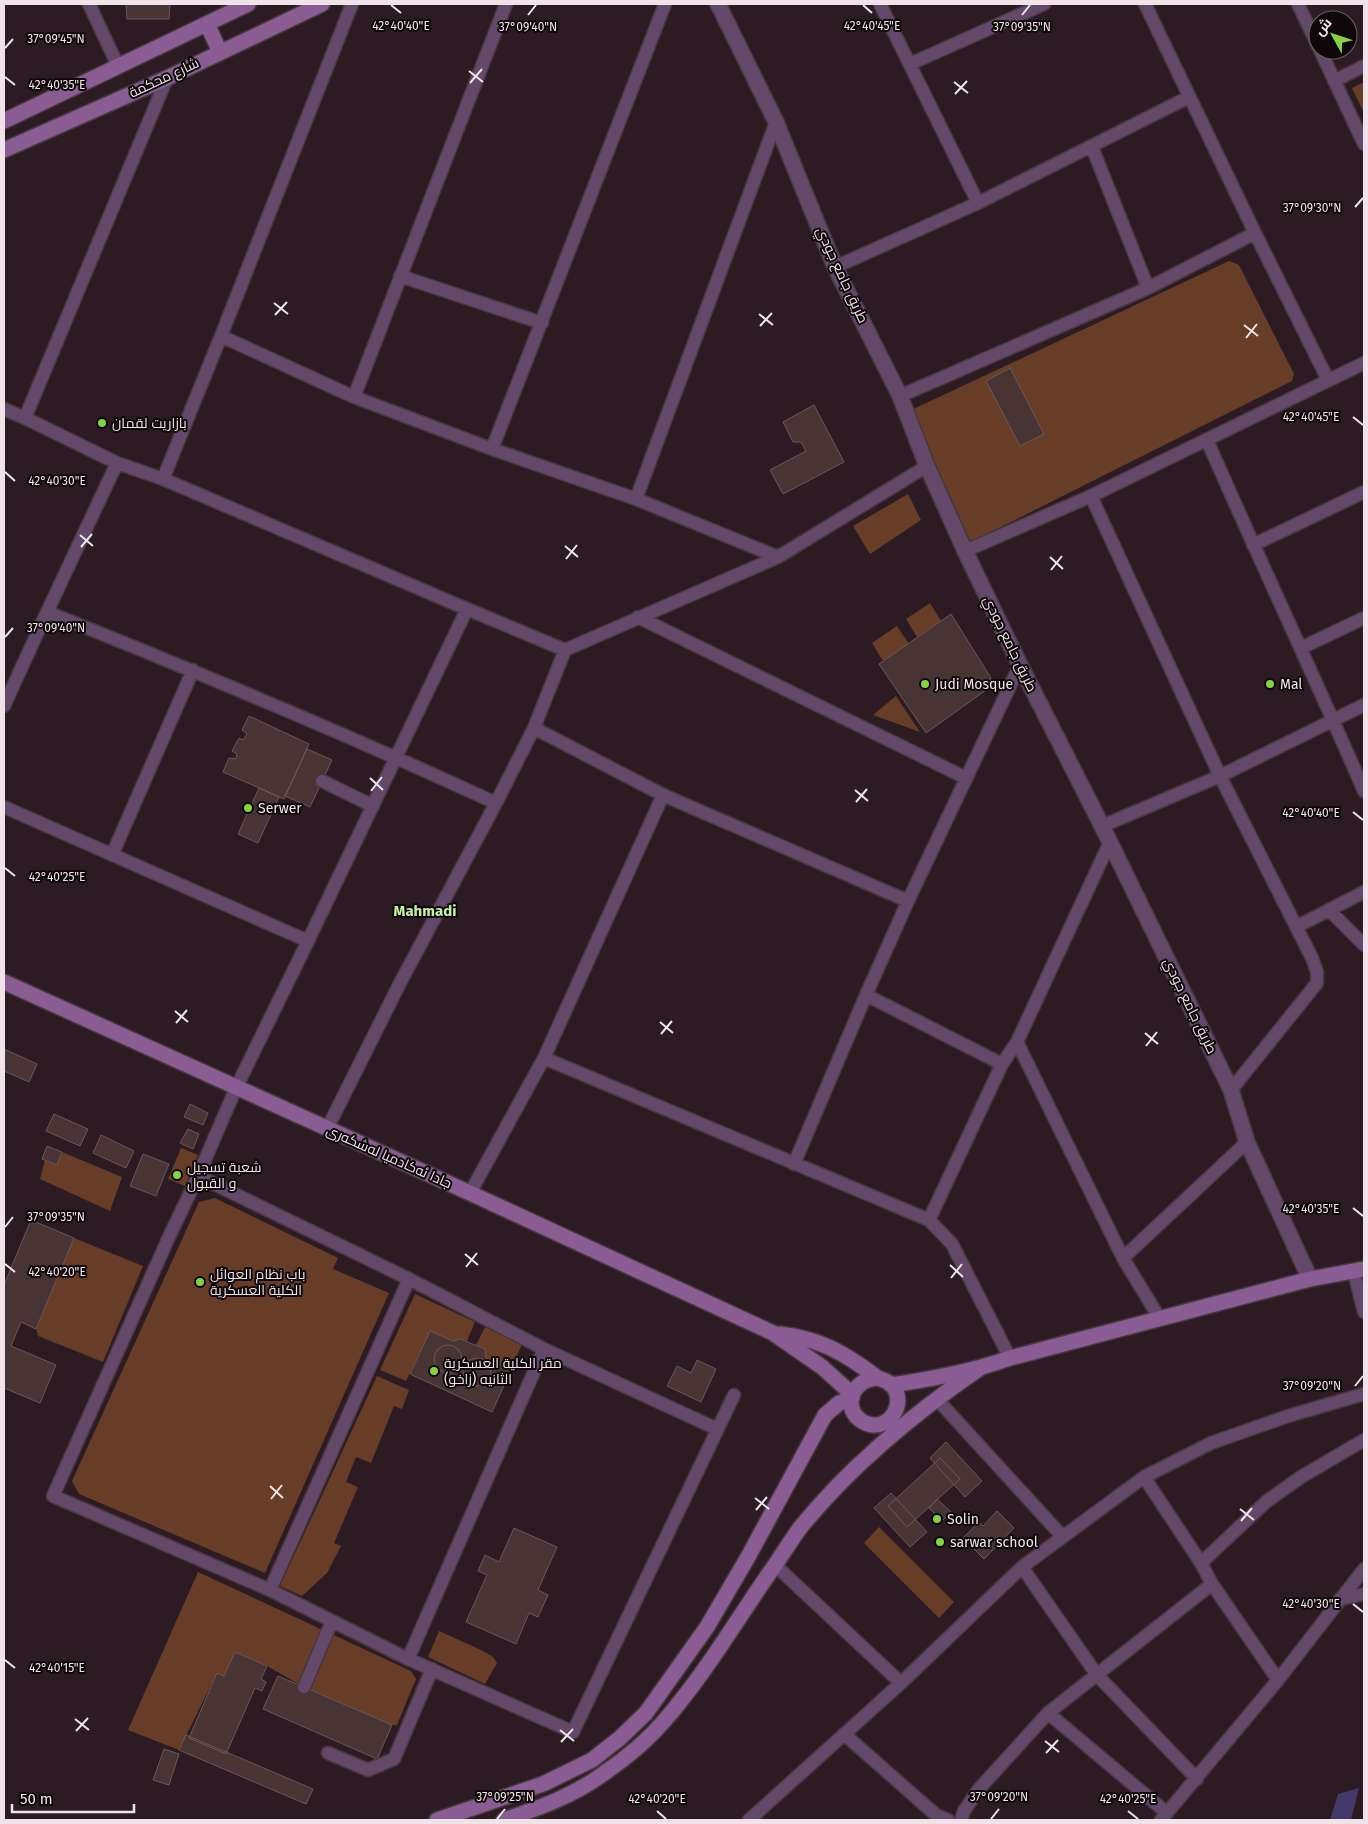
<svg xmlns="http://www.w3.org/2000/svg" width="1368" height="1824" viewBox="0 0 1368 1824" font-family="'Fira Sans',Cairo,sans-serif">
  <rect width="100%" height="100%" fill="#2c1b23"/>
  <path fill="#673d28" d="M1364 82V113L1352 88Z
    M1229 261 1239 265 1294 374 1292 381 973 541 963 538 907 412Z
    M908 494 921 520 870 554 853 526Z
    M930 603 941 621 917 637 906 619Z
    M897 626 909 644 883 661 872 643Z
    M896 696 920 732 873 715Z
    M181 1148 198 1155 185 1186 168 1179Z
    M62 1152 122 1177 110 1211 40 1179 45 1160 57 1165Z
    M215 1198 338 1258 333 1269 389 1293 265 1573 79 1494 72 1481 199 1202Z
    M74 1238 143 1266 103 1362 38 1336 36 1329Z
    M415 1294 475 1322 467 1341 460 1339 453 1341 430 1331 406 1381 380 1370Z
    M485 1327 522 1344 511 1370 486 1358 485 1349 476 1345Z
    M377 1376 409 1390 402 1409 394 1406 371 1463 356 1457 346 1482 358 1487 334 1543 341 1546 327 1573 302 1596 280 1586Z
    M879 1527 954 1602 939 1618 864 1543Z
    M198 1572 411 1671 416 1679 397 1725H392L304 1687 267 1666 235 1652 224 1676 217 1673 179 1750 128 1730Z
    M439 1631 481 1650 493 1657 497 1663 485 1684 428 1657Z"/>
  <path fill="#43396a" d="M1359 1788 1351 1820H1330L1338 1794Z"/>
  <path fill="#493435" stroke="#6d5657" d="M126 4H170L169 19H127Z
    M1010 368 1044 434 1020 446 986 381Z
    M814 405 844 462 783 494 770 470 806 451 801 442H793L783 422Z
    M951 614 991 678 986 690 926 733 879 664Z
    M249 716 309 744 284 799 223 772 229 758 236 759 237 754 232 751 239 738 243 740 247 734 242 730Z
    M307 749 332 760 310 807 285 796Z
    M259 788 279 797 258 843 238 834Z
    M4 1049 37 1064 29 1082 4 1071Z
    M190 1104 208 1113 203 1125 184 1117Z
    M54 1114 88 1129 80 1146 46 1131Z
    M188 1129 199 1134 193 1149 180 1143Z
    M101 1135 134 1151 126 1168 93 1153Z
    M47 1146 62 1152 57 1165 42 1159Z
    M143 1154 169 1164 156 1196 130 1186Z
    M31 1220 74 1238 36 1329 21 1322 11 1346 56 1365 40 1403 4 1388V1285Z
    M430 1331 453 1341 460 1339 485 1349 486 1358 511 1370 492 1412 410 1374Z
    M434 1359a14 14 0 1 1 28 0a14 14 0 1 1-28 0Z
    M463 1372a14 14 0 1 1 28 0a14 14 0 1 1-28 0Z
    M697 1360 716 1369 701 1402 667 1386 677 1366 691 1373Z
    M946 1442 982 1481 965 1497 930 1458Z
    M940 1458 960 1479 907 1527 888 1506Z
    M891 1493 927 1532 910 1547 874 1508Z
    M937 1499 951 1512 942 1521 929 1508Z
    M997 1511 1014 1528 984 1559 963 1538 979 1522 983 1526Z
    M514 1528 557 1547 538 1590 548 1595 538 1617 529 1613 516 1644 466 1622 487 1575 478 1571 485 1555 499 1562Z
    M235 1652 267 1666 261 1679 266 1682 262 1691 255 1688 226 1754 189 1738 217 1673 224 1676Z
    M278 1676 392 1725 377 1759 263 1709Z
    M186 1735 313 1789 306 1804 179 1750Z
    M164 1749 179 1754 169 1785 153 1780Z"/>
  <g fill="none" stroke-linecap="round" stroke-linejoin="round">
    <defs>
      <path id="minor" d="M89 4 118 66
        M880 4 978 203
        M1145 4 1255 233 1328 380
        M1298 4 1318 46
        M1320 50 1364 144
        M910 64 1044 4
        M1334 81 1364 66
        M1092 147 1148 288
        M835 267 978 203 1189 97
        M400 276 542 323
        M221 336 354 397 492 449 636 499 778 557
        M900 396 1148 288 1255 233
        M354 397 506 4
        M4 409 25 418 117 463 163 479 467 609 565 650 778 557 927 466
        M25 418 167 78
        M1207 440C1258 557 1313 673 1364 791
        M492 449 665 4
        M163 479 221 336 352 4
        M1091 496 1220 776 1312 958 1317 972V983L1231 1090
        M636 499 776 122
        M1253 545 1364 492
        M965 551 1091 496 1364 363
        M467 609 308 941 236 1088 198 1176 169 1237 53 1496 270 1590 408 1659 573 1732 734 1395
        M47 612C198 672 348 735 496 803
        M638 617 966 778
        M1301 648 1364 618
        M4 706 47 612 117 463
        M534 728 663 795 908 901
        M322 781 373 806
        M4 807 308 941
        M1102 826 1220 776 1364 705
        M112 855 193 670
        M1329 910 1364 945
        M1296 927 1364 892
        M866 995 1002 1064
        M1017 1042 1123 1258 1160 1319
        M544 1058 929 1220 952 1244 1010 1358
        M327 1129 400 983 496 803 534 728 565 650
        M794 1164 866 995 908 901 1020 665
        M198 1176 409 1279 544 1349 717 1429
        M470 1193 544 1058 663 795
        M929 1220 1002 1064 1017 1042 1109 844
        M1123 1258 1247 1142
        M1354 1272 1364 1312
        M936 1398 1062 1536
        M1144 1477 1201 1563 1212 1584 1278 1680
        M1201 1563 1267 1501 1301 1477 1364 1440
        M775 1565 901 1683
        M1022 1567 1097 1675 1197 1779
        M270 1590 409 1279
        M1340 1599 1364 1594
        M408 1659 544 1349
        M304 1687 332 1621
        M1048 1713 1167 1813
        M844 1734 936 1815 948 1820
        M328 1753 368 1770 394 1759 432 1669
        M749 1820 901 1683 1022 1567 1144 1477 1211 1443 1288 1416 1364 1394
        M961 1820 964 1811 979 1789 1048 1713 1212 1584
        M1161 1820 1278 1680 1364 1569"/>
      <path id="tertiary" d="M718 4 776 122 835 267 900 396 927 466 965 551 1020 665 1102 826 1231 1090 1247 1142 1310 1279"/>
      <path id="secondary" d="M207 24 220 52
        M4 121 248 4
        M4 150 167 78 322 4
        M4 982 470 1193 773 1333 822 1367 852 1394
        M780 1334C820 1339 843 1352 875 1376 880 1380 887 1380 892 1385 907 1402 890 1431 868 1424 841 1415 848 1380 877 1378
        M891 1385C932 1379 971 1372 1010 1358L1310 1279 1364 1269
        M437 1820 543 1784 592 1760 620 1738 646 1713 707 1627 748 1557 825 1415 839 1403 852 1398
        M504 1820C539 1808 573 1796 603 1774 625 1759 648 1740 665 1720 704 1675 735 1623 768 1575 779 1560 789 1543 800 1528 851 1465 913 1414 980 1368"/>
    </defs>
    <use href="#minor" stroke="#47373f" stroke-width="15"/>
    <use href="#tertiary" stroke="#47373f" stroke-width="18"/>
    <use href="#secondary" stroke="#47373f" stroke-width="18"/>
    <use href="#minor" stroke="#64486a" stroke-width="12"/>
    <use href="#tertiary" stroke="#64486a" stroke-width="15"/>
    <use href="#secondary" stroke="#895d93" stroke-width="15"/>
  </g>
  <path fill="none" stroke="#f0e3e9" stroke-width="2" d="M391 5 401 13M863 5 872 13M528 15 536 5M1022 15 1030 5M5 48 13 39M469 71 483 82M5 77 15 85M954 82 968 93M470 83 482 69M955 94 967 81M1355 207 1363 198M274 303 288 314M759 314 773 325M275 315 287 302M1244 325 1258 336M760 326 772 313M1246 338 1257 324M1353 417 1363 425M5 472 15 481M80 535 93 546M565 546 578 557M81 547 92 534M1050 557 1063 569M566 559 577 545M1051 570 1062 556M5 637 13 628M370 778 383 790M855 790 868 801M371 791 382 777M856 802 867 789M1353 812 1363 820M5 868 15 876M175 1011 188 1022M660 1022 673 1033M176 1023 187 1010M1145 1033 1158 1044M661 1034 672 1021M1146 1046 1157 1032M1353 1208 1363 1216M5 1227 13 1217M465 1254 478 1265M5 1264 15 1272M950 1265 963 1277M466 1267 477 1253M951 1278 962 1264M1355 1386 1363 1376M270 1486 283 1498M755 1498 769 1509M271 1499 282 1485M1240 1509 1254 1520M756 1510 767 1497M1241 1521 1252 1508M1353 1604 1363 1612M5 1660 15 1668M75 1719 89 1730M560 1730 574 1741M76 1731 88 1718M1045 1741 1059 1752M561 1742 573 1729M1046 1753 1058 1740M657 1811 666 1819M1128 1811 1138 1819M497 1819 505 1809M991 1819 999 1809"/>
  <g fill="#88cf4a" stroke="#0f080b" stroke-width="2">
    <circle cx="102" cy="423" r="5"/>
    <circle cx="925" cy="684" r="5"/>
    <circle cx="1270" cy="684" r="5"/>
    <circle cx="248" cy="808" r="5"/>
    <circle cx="177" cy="1175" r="5"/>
    <circle cx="200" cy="1282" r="5"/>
    <circle cx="434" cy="1371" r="5"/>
    <circle cx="937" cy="1519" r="5"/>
    <circle cx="940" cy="1542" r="5"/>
  </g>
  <g text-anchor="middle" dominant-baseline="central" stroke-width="4" stroke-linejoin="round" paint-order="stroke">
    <g font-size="14" fill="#f0e3e9" stroke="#0f080b">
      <text transform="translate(164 78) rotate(-25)">شارع محكمة</text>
      <text transform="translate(842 275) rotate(65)">طريق جامع جودي</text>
      <text transform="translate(1010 644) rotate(64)">طريق جامع جودي</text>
      <text transform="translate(1190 1006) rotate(64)">طريق جامع جودي</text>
      <text transform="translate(389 1157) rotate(24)">جادا ئه‌كادميا له‌شكه‌رى</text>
    </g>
    <g font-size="14" fill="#f0e3e9" stroke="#0f080b" text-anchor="start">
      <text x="112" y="423">بازاريت لقمان</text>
      <text x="935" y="684">Judi Mosque</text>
      <text x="1280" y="684">Mal</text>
      <text x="258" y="808">Serwer</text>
      <text x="187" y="1167">شعبة تسجيل<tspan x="187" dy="16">و القبول</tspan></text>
      <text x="210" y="1274">باب نظام العوائل<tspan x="210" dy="16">الكلية العسكرية</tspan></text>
      <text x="444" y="1363">مقر الكلية العسكرية<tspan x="444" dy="16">الثانيه (زاخو)</tspan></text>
      <text x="947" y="1519">Solin</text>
      <text x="950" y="1542">sarwar school</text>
    </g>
    <g font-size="15" font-weight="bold" fill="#c6efaa" stroke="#0f080b">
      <text x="425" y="911">Mahmadi</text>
    </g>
  </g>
  <g font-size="12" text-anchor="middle" fill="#f0e3e9" stroke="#0f080b" stroke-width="4" stroke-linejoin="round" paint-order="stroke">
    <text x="872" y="30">42°40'45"E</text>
    <text x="401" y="30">42°40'40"E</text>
    <text x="528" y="31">37°09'40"N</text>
    <text x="1022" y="31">37°09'35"N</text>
    <text x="56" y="43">37°09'45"N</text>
    <text x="57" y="89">42°40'35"E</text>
    <text x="1312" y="212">37°09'30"N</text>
    <text x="1311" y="421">42°40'45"E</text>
    <text x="57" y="485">42°40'30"E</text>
    <text x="56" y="632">37°09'40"N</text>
    <text x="1311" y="817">42°40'40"E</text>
    <text x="57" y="881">42°40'25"E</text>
    <text x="1311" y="1213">42°40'35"E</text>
    <text x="56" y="1221">37°09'35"N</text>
    <text x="57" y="1276">42°40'20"E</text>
    <text x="1312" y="1390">37°09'20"N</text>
    <text x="1311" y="1608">42°40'30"E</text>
    <text x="57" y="1672">42°40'15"E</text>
    <text x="505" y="1801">37°09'25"N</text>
    <text x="999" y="1801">37°09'20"N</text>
    <text x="657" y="1803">42°40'20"E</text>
    <text x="1128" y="1803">42°40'25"E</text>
  </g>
  <rect width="1368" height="1824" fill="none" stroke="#f0e3e9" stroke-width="10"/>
  <g transform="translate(1333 35) rotate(310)"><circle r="24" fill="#0f080b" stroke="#696064"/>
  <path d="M0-4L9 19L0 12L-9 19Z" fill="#88cf4a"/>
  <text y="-8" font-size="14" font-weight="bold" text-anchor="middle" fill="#f0e3e9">ش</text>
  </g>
  <path d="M12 1804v8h122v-8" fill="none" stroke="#f0e3e9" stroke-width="2.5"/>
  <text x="20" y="1804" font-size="15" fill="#f0e3e9" stroke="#0f080b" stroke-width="4" paint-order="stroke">50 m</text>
</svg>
